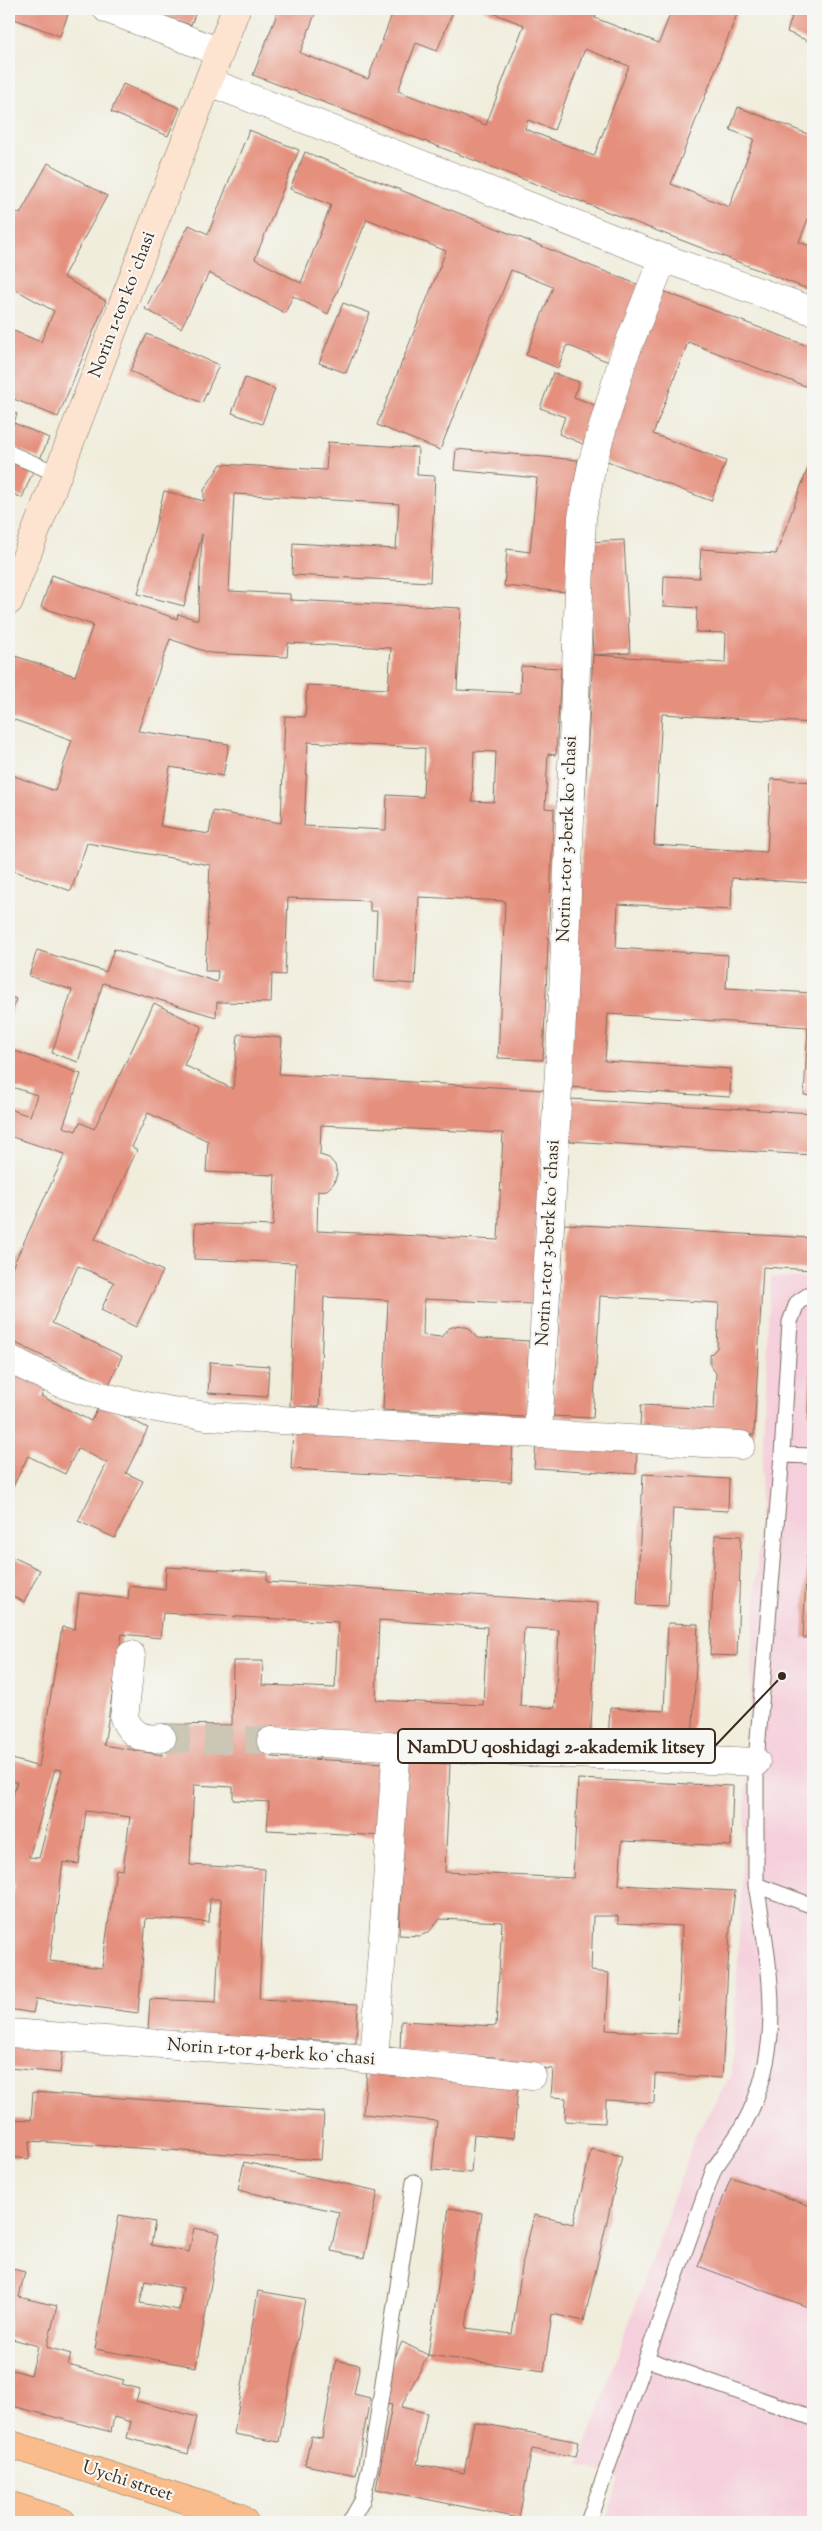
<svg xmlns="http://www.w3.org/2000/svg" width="822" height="2531" viewBox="0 0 822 2531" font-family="'Sorts Mill Goudy',serif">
  <rect width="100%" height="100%" fill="#f6f6f2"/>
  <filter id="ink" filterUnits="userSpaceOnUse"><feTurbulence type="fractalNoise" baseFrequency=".02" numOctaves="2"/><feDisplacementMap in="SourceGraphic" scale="10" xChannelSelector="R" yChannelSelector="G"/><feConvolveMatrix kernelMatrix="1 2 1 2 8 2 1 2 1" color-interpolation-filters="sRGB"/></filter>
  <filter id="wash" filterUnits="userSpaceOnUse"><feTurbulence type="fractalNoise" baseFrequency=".0096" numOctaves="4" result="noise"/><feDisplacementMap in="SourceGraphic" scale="20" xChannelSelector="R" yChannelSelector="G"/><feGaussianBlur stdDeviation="1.12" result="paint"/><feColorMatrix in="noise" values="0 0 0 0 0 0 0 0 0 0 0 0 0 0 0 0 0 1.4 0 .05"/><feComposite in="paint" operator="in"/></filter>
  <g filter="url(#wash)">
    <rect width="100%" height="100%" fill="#f0eddc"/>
    <path fill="#f5cfdb" d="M771 1277 813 1278V2522H605L619 2478 579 2465 695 2136 732 2074Z"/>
    <g id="blocks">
      <path fill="#e58f7d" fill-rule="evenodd" d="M9 9H70L60 36 9 17Z
        M143 9H197L191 25Z
        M279 9H317L300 53 368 79 394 9H454L437 51 416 43 398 91 486 125 524 25 482 9H598L595 18 659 43 672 9H739L671 184 729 207 754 139 730 130 738 107 813 136V206L799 242 813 247V291L253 75ZM585 49 629 66 594 156 525 129 528 120 554 130Z
        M770 9H813V43L787 32 792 17Z
        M123 84 180 108 168 136 111 112Z
        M249 130 299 150 255 259 301 283 331 205 290 189 305 152 639 285 609 362 567 345 558 368 526 355 553 287 511 270 440 450 377 425 446 251 367 219 328 314 293 296 285 313 209 273 181 328 145 309 189 225 208 234Z
        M48 163 107 196 63 277 106 301 58 417 9 397V329L41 342 54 311 9 286V208L20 214Z
        M660 290 813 348V389L688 342 653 434 726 461 711 501 597 457Z
        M343 303 370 313 346 373 319 363Z
        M147 334 219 365 202 403 130 371Z
        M553 373 579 382 574 397 597 406 583 444 559 434 565 417 540 408Z
        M245 378 275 389 262 424 232 413Z
        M9 411 17 414 14 423 49 438 40 459 9 445Z
        M328 442 418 448 417 475 435 476 430 582 292 575 293 543 396 549 399 504 234 494 229 591 290 594V600L461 608 457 690 520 693 521 666 561 668 556 755 548 754 545 808 554 809 543 1060 498 1058 505 901 419 897 415 984 374 981 377 911H370V901L288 898 285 975 272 974 271 1003 217 1002 216 1017 103 983 78 1062 52 1053 72 990 29 976 37 950 106 972 114 949 217 982 218 971H205L210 865 87 843 71 891 9 869V774L55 791 72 740 9 718V666L12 655 75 676 93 625 41 607 52 575 177 619 178 614 198 620 202 534 184 606 138 594 164 491 204 501V490L221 464 326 470ZM170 639 210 653 287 657 288 643 391 648 388 689 307 685 305 717 285 716 281 823 213 811 209 834 160 826 170 767 223 776 229 744 138 731ZM308 742 425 748 423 797 387 795 386 830 304 826ZM474 751 496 752 494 802 472 801Z
        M456 449 578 460 566 592 504 586 507 549 530 552 537 478 454 470Z
        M813 454V551L811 556H813V723L662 714 654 845 767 852 771 779 813 782V883L732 878 731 910 618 904 616 948 728 955 726 988 813 993V1096L804 1095 808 1027 608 1014 605 1061 731 1069 730 1097 568 1087 593 655 588 542 624 540 630 653 593 655 725 663 726 633 696 632 697 608 663 606 664 576 699 578 701 549 776 554Z
        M9 459 34 469 22 498 9 492Z
        M9 996 16 999 9 1021Z
        M154 1003 202 1027 184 1065 233 1089 238 1034 282 1038 279 1074 544 1090 532 1304 424 1299 423 1335 441 1337 449 1328 459 1325 469 1328 477 1338 529 1341 526 1417 383 1410 388 1300 324 1297 319 1407 290 1406 296 1263 194 1259 195 1223 273 1226 275 1175 206 1172 208 1141 148 1113 132 1147 137 1150 95 1239 163 1271 136 1327 101 1310 114 1282 78 1266 52 1323 122 1356 108 1387 9 1340V1274L65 1154 9 1136V1109L30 1116 37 1095 9 1086V1049L81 1074 63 1127 76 1131 80 1122 94 1129ZM321 1125 503 1133 498 1240 317 1231 318 1191 327 1190 334 1183 337 1174 335 1165 329 1158 320 1155Z
        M570 1099 813 1113V1155L568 1141Z
        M564 1224 813 1238V1270L763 1267 754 1435 640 1428 641 1405 714 1409 716 1373 710 1365V1355L717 1348 719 1303 600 1296 593 1418 553 1416Z
        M812 1344H813V1413H808Z
        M210 1362 269 1366 267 1397 208 1393Z
        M9 1367 46 1387 41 1396 91 1421 100 1404 148 1428 126 1473 143 1481 115 1538 78 1521 107 1463 78 1448 65 1474 28 1456 9 1495Z
        M293 1429 513 1442 511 1482 291 1469Z
        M536 1444 637 1450 636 1474 534 1468Z
        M643 1474 729 1479 728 1511 673 1508 668 1606 637 1605Z
        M715 1535 741 1536 737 1656 710 1655Z
        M9 1555 40 1570 24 1602 9 1594Z
        M807 1556 813 1557V1638H803Z
        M166 1567 267 1572V1582L598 1603 590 1744 272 1727 271 1757 386 1763 383 1836 267 1830 269 1802 233 1800V1787L194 1785 190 1865 265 1869 259 1999 358 2004 356 2042 148 2031 150 1999 216 2002 221 1899H210L209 1922 146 1918 138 2013 36 1999 33 2013 9 2009V1913L15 1884 9 1883V1809L17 1782 9 1780V1758L39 1767 62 1627 75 1629 79 1593 128 1599 129 1586 165 1590ZM163 1613 338 1622 335 1688 262 1685 263 1661H233L232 1725 163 1724 162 1755 104 1745 122 1634 160 1638ZM379 1620 487 1627 483 1705 376 1700ZM524 1628 559 1630 555 1708 520 1706ZM55 1769 62 1770 39 1858 29 1857ZM86 1811 130 1817 123 1870 116 1869 102 1968 50 1961 63 1862 79 1864Z
        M668 1623 698 1624 692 1744 608 1740 610 1708 664 1711Z
        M406 1762 450 1764 445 1872 573 1878 578 1779 733 1786 731 1846 622 1841 619 1885 735 1891 730 1929 722 2078 655 2074 654 2103 606 2100 605 2123 565 2121 566 2098 551 2097 553 2069 494 2065 495 2057 400 2052 401 2021 496 2026 502 1922 440 1919 429 1932 420 1936 399 1935ZM593 1916H618V1923L682 1926 677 2034 606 2030 609 1973 591 1971Z
        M9 2044 63 2050 60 2073 9 2068Z
        M367 2071 518 2084 514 2138 474 2134 471 2173 432 2170 437 2121 363 2114Z
        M33 2092 324 2112 321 2160 30 2141 29 2159 9 2157V2119L31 2120Z
        M591 2149 622 2156 584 2321 552 2314 544 2371 428 2355 401 2407 427 2413 417 2464 464 2473 474 2422 579 2442 576 2457 532 2449 519 2518 376 2489 392 2405 385 2404 389 2370 402 2342 428 2355 449 2208 482 2213 466 2328 512 2334 523 2261 534 2215 574 2224Z
        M244 2162 378 2191 364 2258 331 2251 339 2212 238 2190Z
        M731 2177 813 2207V2309L698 2266Z
        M119 2215 155 2222 151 2245 189 2252 194 2228 220 2233 196 2367 95 2349ZM145 2281 183 2288 179 2310 140 2303Z
        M9 2268 25 2272 19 2297 57 2306 47 2347 71 2354 68 2365 124 2380 122 2384 140 2389 136 2401 197 2417 188 2454 127 2438 131 2422 114 2417 111 2432 9 2405V2369L31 2375 38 2346 9 2338Z
        M258 2291 305 2299 279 2442 234 2434Z
        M336 2360 360 2365 354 2394 370 2398 356 2475 305 2465 311 2436 322 2438Z"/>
    </g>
  </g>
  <g filter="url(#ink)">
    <use href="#blocks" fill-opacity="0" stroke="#7a6e60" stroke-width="1"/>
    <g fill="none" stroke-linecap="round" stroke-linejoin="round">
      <path stroke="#ccc6b6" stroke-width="28" stroke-dasharray="28 14" stroke-linecap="butt" d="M162 1738 271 1741"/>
      <defs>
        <path id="lane" d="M9 453 58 474
          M782 1455 813 1456
          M756 1885V1762L782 1455 790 1322 797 1303 813 1292
          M646 2359 813 2418
          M350 2522 362 2501 370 2467 414 2182
          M588 2522 714 2169C724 2154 735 2140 744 2124 786 2047 770 1967 756 1885L813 1906"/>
        <path id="street" d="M107 9 220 52
          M209 82 663 258 813 311
          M9 1359C30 1369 50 1380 72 1387 116 1402 161 1410 207 1416L741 1445
          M538 1432 562 1019 582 517 592 464 623 359 663 258
          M131 1655 124 1718C132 1736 143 1740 162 1738
          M271 1741 756 1762
          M9 2033 355 2058 532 2076
          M374 2060 397 1746"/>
        <path id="secondary" d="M9 601 236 9"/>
        <path id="primary" d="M9 2444 237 2516 244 2522
          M9 2505 62 2522"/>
      </defs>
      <use href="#lane" stroke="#7a6e60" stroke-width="17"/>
      <use href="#street" stroke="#7a6e60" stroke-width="29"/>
      <use href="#secondary" stroke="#7a6e60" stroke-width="29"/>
      <use href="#primary" stroke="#7a6e60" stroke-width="29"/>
      <use href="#lane" stroke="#fff" stroke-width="15"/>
      <use href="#street" stroke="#fff" stroke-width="28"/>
      <use href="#secondary" stroke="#fde4d0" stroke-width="28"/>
      <use href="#primary" stroke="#f9bc8a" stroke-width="28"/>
    </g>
  </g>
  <g text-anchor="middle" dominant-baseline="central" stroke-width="4.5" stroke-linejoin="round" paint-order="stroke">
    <g font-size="18" fill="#3b2a1e" stroke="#f6f6f2">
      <text transform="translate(123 305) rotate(-69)">Norin 1-tor koʻchasi</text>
      <text transform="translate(568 839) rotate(-88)">Norin 1-tor 3-berk koʻchasi</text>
      <text transform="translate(549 1243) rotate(-87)">Norin 1-tor 3-berk koʻchasi</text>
      <text transform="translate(271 2053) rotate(4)">Norin 1-tor 4-berk koʻchasi</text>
      <text transform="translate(127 2482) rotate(18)">Uychi street</text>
    </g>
  </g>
  <path fill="none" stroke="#3b2a1e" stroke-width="2" d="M782 1676L715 1746"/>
  <circle fill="#3b2a1e" stroke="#f6f6f2" stroke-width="2" cx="782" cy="1676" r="5"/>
  <rect fill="#f6f6f2" stroke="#3b2a1e" stroke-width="2" x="398" y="1729" width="317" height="34" rx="5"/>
  <g font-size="19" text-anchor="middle" font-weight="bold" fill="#3b2a1e">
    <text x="556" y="1753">NamDU qoshidagi 2-akademik litsey</text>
  </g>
  <rect width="822" height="2531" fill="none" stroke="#f6f6f2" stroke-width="30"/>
</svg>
